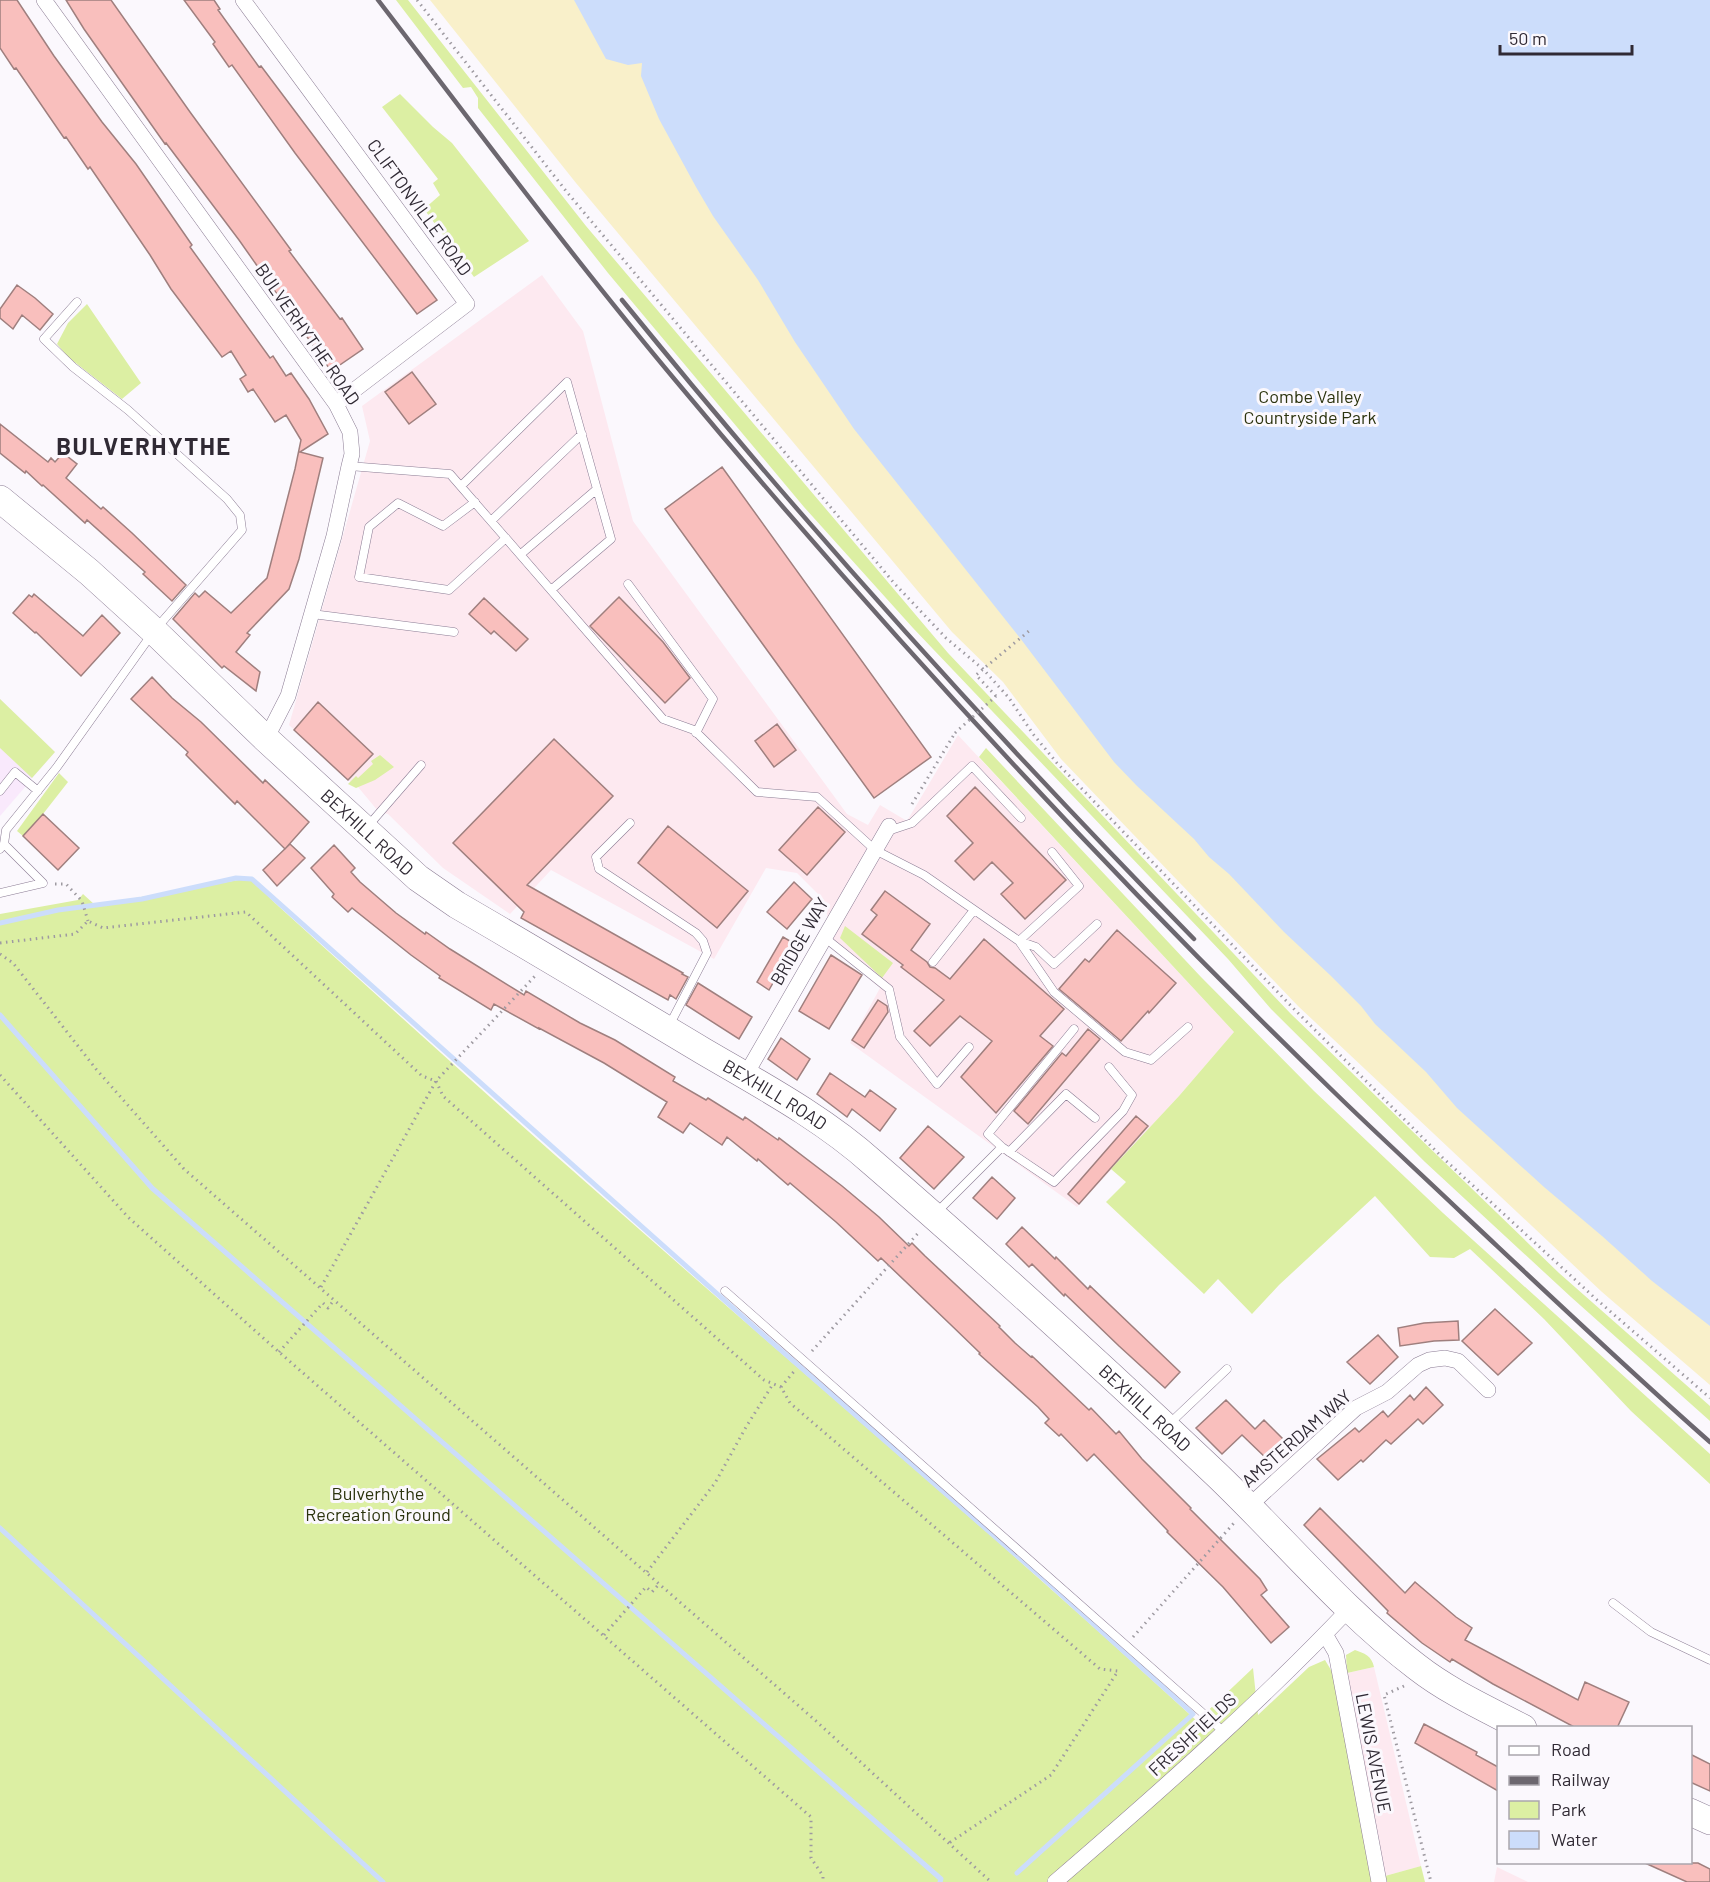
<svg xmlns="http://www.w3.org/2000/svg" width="1710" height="1882" viewBox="0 0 1710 1882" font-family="Barlow,sans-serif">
  <rect width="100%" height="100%" fill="#fbf8fd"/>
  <path fill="#fde9f0" d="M542 275 583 331 633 521 847 814 868 825 880 805 907 821 958 735 1234 1032 1179 1096 1077 1207 850 1043 880 988 834 949 824 900 797 873 766 868 714 959 551 870 510 914 443 868 388 814 378 811 358 787 348 780 289 725 370 441 362 406Z
    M1374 1667 1421 1866 1385 1876 1347 1673Z
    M1497 1867 1528 1882H1494Z"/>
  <path fill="#f9e9fc" d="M0 699 55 752 32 778 26 781 25 787 0 816Z"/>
  <path fill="#dcefa3" d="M396 0H408L586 226 948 653 1291 1014 1559 1273 1710 1406V1421L1571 1297 1425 1162 1271 1009 1228 959 913 628 804 507 608 273 478 108V98L471 87 463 88Z
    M400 94 433 127 452 143 529 241 474 277 424 209 440 195 433 183 438 179 382 107Z
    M87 304 141 383 122 399 68 357 57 344 68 323Z
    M0 699 55 752 32 778 0 748Z
    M986 748 1201 977 1314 1091 1443 1213 1710 1454V1484L1631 1411 1544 1319 1470 1249 1454 1258 1430 1257 1375 1196 1279 1285 1252 1314 1218 1279 1204 1294 1106 1202 1126 1182 1111 1169 1179 1096 1234 1032 979 757Z
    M380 755 394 767 375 780 356 788 348 784 356 776 358 778 373 764 371 761Z
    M59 773 68 782 43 814 23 836 17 831Z
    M250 878 275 903C382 1000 489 1097 598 1193 797 1369 1001 1540 1197 1721L1253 1668 1258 1715 1309 1667 1325 1660 1334 1675 1372 1882H0V914L78 900 83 894 95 905Z
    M845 926 893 963 882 978 840 938Z
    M1355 1650C1364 1653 1372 1656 1374 1667L1347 1673 1346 1655Z
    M1421 1866 1425 1882H1387L1385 1876Z"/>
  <path fill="#f9f0ca" d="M430 0H994L1710 699V1385L1602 1292 1298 1006 1061 759 1003 682 952 632 576 183Z"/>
  <path fill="#ccddfb" d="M574 0H1710V1326L1652 1281 1602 1236 1544 1187 1457 1108 1426 1072 1375 1024 1361 1006 1330 975 1284 932 1229 874 1209 857 1194 839 1137 786 1114 762 1020 638 854 429 795 342 758 280 713 216 696 187 659 119 641 76 642 63 628 65 606 59Z"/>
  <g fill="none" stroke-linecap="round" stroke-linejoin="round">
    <path stroke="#ccddfb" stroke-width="5" d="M0 923 58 910 142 899 236 878 252 879 760 1332 1046 1581 1193 1714 1017 1873
      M0 1015 152 1188 941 1879 940 1882
      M0 1528 383 1882"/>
  </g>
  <path fill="#f9bfbd" stroke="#9f7f7e" stroke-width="1.5" d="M0 0H17L54 56 102 122 136 164 192 245 190 247 270 358 273 356 286 376 291 373 309 399 328 434 300 452 323 458 299 559 289 589 247 633 250 635 236 652 260 672 256 691 224 666 222 668 173 619 195 593 199 597 205 591 231 613 267 578 295 469 301 440 286 415 275 422 253 389 248 392 240 379 246 375 231 351 222 357 171 289 150 255 90 167 88 169 66 137 64 138 16 68 14 69 0 48Z
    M66 0H111L190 112 291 250 289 251 340 319 342 318 363 349 331 371 239 240 166 143 165 144 84 29Z
    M184 0H214L220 9 218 10 259 67 261 66 437 300 417 314 295 153 232 65 229 67 213 44 215 42Z
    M17 285 35 298 53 314 40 330 22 315 13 329 0 318V309Z
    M412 372 436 404 409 424 385 392Z
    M0 424 48 462 51 458 55 462 63 453 77 464 66 478 101 509 103 507 132 533 186 585 172 601 143 574 145 572 87 520 85 523 43 485 42 486 26 471 25 473 0 453Z
    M722 467 931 757 874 798 665 509Z
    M34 594 83 636 102 615 120 633 81 676 36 632 35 633 13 613 29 595 32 597Z
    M619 597 663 642 690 678 665 703 590 626Z
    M484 598 528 639 516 651 494 631 491 634 469 614Z
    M152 677 172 698 201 722 263 783 265 780 309 822 285 849 237 801 235 804 186 755 188 752 131 699Z
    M318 702 373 754 348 780 294 730Z
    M777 724 796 750 774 767 755 741Z
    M554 739 613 796 527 885 683 973 682 974 688 977 676 999 670 995 668 1000 521 918 524 912 453 843Z
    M975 787 1066 880 1025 919 1001 894 1013 883 992 862 974 880 955 861 973 843 947 816Z
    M818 807 845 832 807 875 779 850Z
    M43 814 79 848 58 870 23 836Z
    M668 826 748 891 717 928 638 863Z
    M290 844 305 858 277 886 263 870Z
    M334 845 355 868 351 872 360 882 396 913 425 934 426 932 450 949 524 995 526 991 580 1023 615 1040 675 1077 673 1081 706 1100 708 1098 743 1120 745 1117 778 1140 779 1138 842 1186 879 1217 909 1246 912 1243 925 1256 1000 1326 999 1327 1015 1343 1031 1357 1032 1356 1089 1410 1091 1408 1116 1434 1119 1431 1142 1459 1191 1508 1190 1509 1260 1579 1267 1590 1261 1595 1289 1627 1271 1643 1223 1587 1167 1532 1168 1531 1094 1454 1087 1461 1061 1434 1059 1436 1045 1423 1049 1419 1038 1407 979 1354 980 1353 950 1324 881 1258 878 1261 836 1222 790 1183 788 1185 758 1159 757 1161 727 1137 722 1145 690 1123 683 1133 658 1117 667 1102 604 1063 539 1028V1029L494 1004 491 1010 439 978 440 976 411 955 352 908 348 912 332 897 334 894 311 868Z
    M794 882 812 899 787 929 767 912Z
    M885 891 930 924 911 950 927 962 930 967 935 968 950 979 984 939 1064 1009 1040 1036 1053 1046 996 1113 961 1077 992 1041 960 1016 930 1046 914 1031 944 1000 901 967 903 965 862 934 877 915 871 910Z
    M1117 930 1176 983 1149 1013 1148 1011 1121 1041 1059 989 1085 959 1089 962Z
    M783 937 795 944 769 990 757 982Z
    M831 955 862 975 829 1029 799 1011Z
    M698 983 752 1017 739 1039 686 1005Z
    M878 1000 887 1006 888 1012 864 1048 852 1040Z
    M1088 1029 1100 1039 1028 1124 1014 1111 1062 1053 1066 1056Z
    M781 1038 810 1059 797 1080 768 1059Z
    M830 1073 865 1097 870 1090 896 1109 880 1131 852 1109 847 1117 817 1094Z
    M1136 1116 1148 1126 1079 1204 1068 1194Z
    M928 1126 964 1157 934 1189 900 1158Z
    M992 1177 1015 1198 997 1219 973 1198Z
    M1022 1227 1055 1259 1056 1257 1088 1289 1090 1286 1180 1372 1165 1388 1119 1346 1065 1294 1064 1296 1032 1264 1029 1267 1006 1244Z
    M1495 1309 1532 1343 1498 1375 1462 1341Z
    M1458 1321 1459 1340 1434 1341 1400 1346 1398 1328 1424 1323Z
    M1378 1335 1398 1357 1370 1384 1347 1362Z
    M1426 1387 1443 1405 1423 1424 1418 1419 1391 1444 1386 1440 1363 1462 1361 1460 1338 1480 1317 1459 1355 1428 1359 1432 1383 1411 1388 1417 1410 1395 1414 1400Z
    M1226 1400 1255 1429 1264 1420 1287 1443 1268 1460 1242 1435 1222 1454 1196 1428Z
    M1320 1508 1405 1593 1415 1582 1456 1617 1472 1628 1465 1640 1578 1700 1585 1682 1629 1702 1617 1728H1576L1493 1684 1452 1659 1450 1662 1422 1643 1387 1613 1388 1611 1304 1525Z
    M1424 1724 1477 1752 1476 1755 1498 1767V1791L1415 1743Z
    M1690 1754 1710 1764V1791L1690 1782Z
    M1645 1863H1698L1710 1869V1882H1687Z"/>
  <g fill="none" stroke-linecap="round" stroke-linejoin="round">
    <defs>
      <path id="lane" d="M349 466 450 474 663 719 694 730 757 792 817 797 875 850 924 875 1019 941 1079 886 1052 852
        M461 486 567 382 611 539 551 590
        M475 502 443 526 398 503 369 527 359 577 449 590 506 538
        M491 521 582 434
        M521 554 597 489
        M628 584 713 699 696 733
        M312 614 454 632
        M0 791 15 772 38 791
        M630 823 596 857 599 869 696 933 703 941 707 953 669 1026
        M368 826 421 765
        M888 831 912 823 972 766 1021 818
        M0 849 4 844 6 830 57 767 154 631 242 530 240 515 227 499 128 410 73 367 44 339 77 302
        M0 893 43 883 4 844
        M824 937 889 989 900 1037 937 1084 969 1047
        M1019 941 1054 992 1125 1052 1151 1060 1188 1027
        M1019 941 1036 947 1054 964 1097 924
        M933 962 974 910
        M1002 1147 1054 1182 1123 1111 1132 1095 1109 1067
        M1009 1152 1066 1094 1095 1118
        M936 1213 1002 1147 988 1134 1074 1029
        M725 1291 1223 1731
        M1169 1424 1227 1369
        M1613 1603 1651 1632 1710 1660"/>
      <path id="street" d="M44 0 336 404 350 432 352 454 349 466 334 536 288 696 266 739
        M243 0 467 304 336 404
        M745 1076 889 826
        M1249 1506 1356 1408 1387 1392 1418 1365 1429 1360 1445 1358 1458 1361 1488 1390
        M1325 1634 1336 1653 1379 1882
        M1055 1882C1156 1795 1258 1705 1350 1608"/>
      <g id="highway">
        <path id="s1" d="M0 499 89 572 154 631 266 739 418 878 457 905C540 953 621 1002 703 1051 761 1085 823 1118 873 1163 990 1264 1104 1368 1216 1474 1283 1538 1343 1611 1417 1667 1449 1692 1487 1709 1523 1728"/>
        <path d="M1690 1812 1710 1821"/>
      </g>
    </defs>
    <use href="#lane" stroke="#8b7c94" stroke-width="9"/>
    <use href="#street" stroke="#8b7c94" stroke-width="16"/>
    <use href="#highway" stroke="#8b7c94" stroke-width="28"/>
    <path stroke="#9e9aa1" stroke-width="3" stroke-dasharray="1.5 4.5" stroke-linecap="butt" d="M417 0 566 191 894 583 946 638 983 669 1009 698 1033 734 1057 763 1295 1010 1443 1158 1596 1299 1710 1398
      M996 696 976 675 1029 631
      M912 804 955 733
      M55 884H66L82 901 88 921
      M0 943 75 934 88 921 103 928 246 912 422 1076 436 1081 443 1096 764 1380 781 1387 790 1403 1100 1669 1118 1671 1051 1775 949 1843
      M0 954 13 963 96 1069 184 1169 816 1721 991 1882
      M0 1075 128 1217 279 1352 811 1817V1858L823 1876V1882
      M321 1287 436 1081 535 976
      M812 1351 920 1231
      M279 1352 323 1303 328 1308 334 1300
      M781 1387 796 1369
      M647 1572 715 1483 746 1427 773 1384
      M604 1635 646 1587 652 1592 659 1584
      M1133 1637 1234 1523
      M1404 1686 1384 1695 1431 1882"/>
    <use href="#lane" stroke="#fff" stroke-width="8"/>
    <use href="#street" stroke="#fff" stroke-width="15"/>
    <use href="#highway" stroke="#fff" stroke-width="27"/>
    <path stroke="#6c676f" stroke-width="4.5" d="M378 0C476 128 573 258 676 381 883 629 1102 867 1334 1092 1376 1133 1420 1173 1463 1214 1545 1291 1626 1368 1710 1442
      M622 300C802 522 994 735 1194 939"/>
    <path stroke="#9e9aa1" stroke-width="3" stroke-dasharray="1.5 4.5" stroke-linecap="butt" d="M955 733 996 696"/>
  </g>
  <g text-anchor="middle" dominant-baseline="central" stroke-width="6" stroke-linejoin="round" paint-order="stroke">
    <g font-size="18" fill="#302a34" stroke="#fbf8fd">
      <text transform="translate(420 207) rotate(54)">CLIFTONVILLE ROAD</text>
      <text transform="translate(308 334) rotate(55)">BULVERHYTHE ROAD</text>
      <text stroke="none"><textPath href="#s1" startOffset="496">BEXHILL ROAD</textPath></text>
      <text transform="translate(799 941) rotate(-60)">BRIDGE WAY</text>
      <text stroke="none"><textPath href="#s1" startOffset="982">BEXHILL ROAD</textPath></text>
      <text stroke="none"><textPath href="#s1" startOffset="1468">BEXHILL ROAD</textPath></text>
      <text transform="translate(1296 1438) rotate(-41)">AMSTERDAM WAY</text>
      <text transform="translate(1192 1734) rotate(-43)">FRESHFIELDS</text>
      <text transform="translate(1374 1753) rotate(79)">LEWIS AVENUE</text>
    </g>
    <g font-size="18" fill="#2b330e" stroke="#fbf8fd">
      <text x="1310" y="396">Combe Valley<tspan x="1310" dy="21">Countryside Park</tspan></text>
      <text x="378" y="1493">Bulverhythe<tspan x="378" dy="21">Recreation Ground</tspan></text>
    </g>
    <g font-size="24" font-weight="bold" letter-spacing="1.5" fill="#302a34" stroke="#fbf8fd">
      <text x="144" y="445">BULVERHYTHE</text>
    </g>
  </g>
  <rect x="1497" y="1726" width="195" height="138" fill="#fbf8fd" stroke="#aaa6ad" stroke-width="1.5"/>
  <rect x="1509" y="1746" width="30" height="9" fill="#ffffff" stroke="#aaa6ad" stroke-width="1.5"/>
  <text x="1551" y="1756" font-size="18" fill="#302a34">Road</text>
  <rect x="1509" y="1776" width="30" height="9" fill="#6c676f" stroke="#aaa6ad" stroke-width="1.5"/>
  <text x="1551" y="1786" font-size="18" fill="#302a34">Railway</text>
  <rect x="1509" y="1801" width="30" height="18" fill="#dcefa3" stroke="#aaa6ad" stroke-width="1.5"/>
  <text x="1551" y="1816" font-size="18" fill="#302a34">Park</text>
  <rect x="1509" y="1831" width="30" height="18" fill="#ccddfb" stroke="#aaa6ad" stroke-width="1.5"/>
  <text x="1551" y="1846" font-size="18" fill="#302a34">Water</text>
  <path d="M1500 45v9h132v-9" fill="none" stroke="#302a34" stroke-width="3"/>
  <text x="1509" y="45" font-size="18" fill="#302a34" stroke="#fbf8fd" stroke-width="4.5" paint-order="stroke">50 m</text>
</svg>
